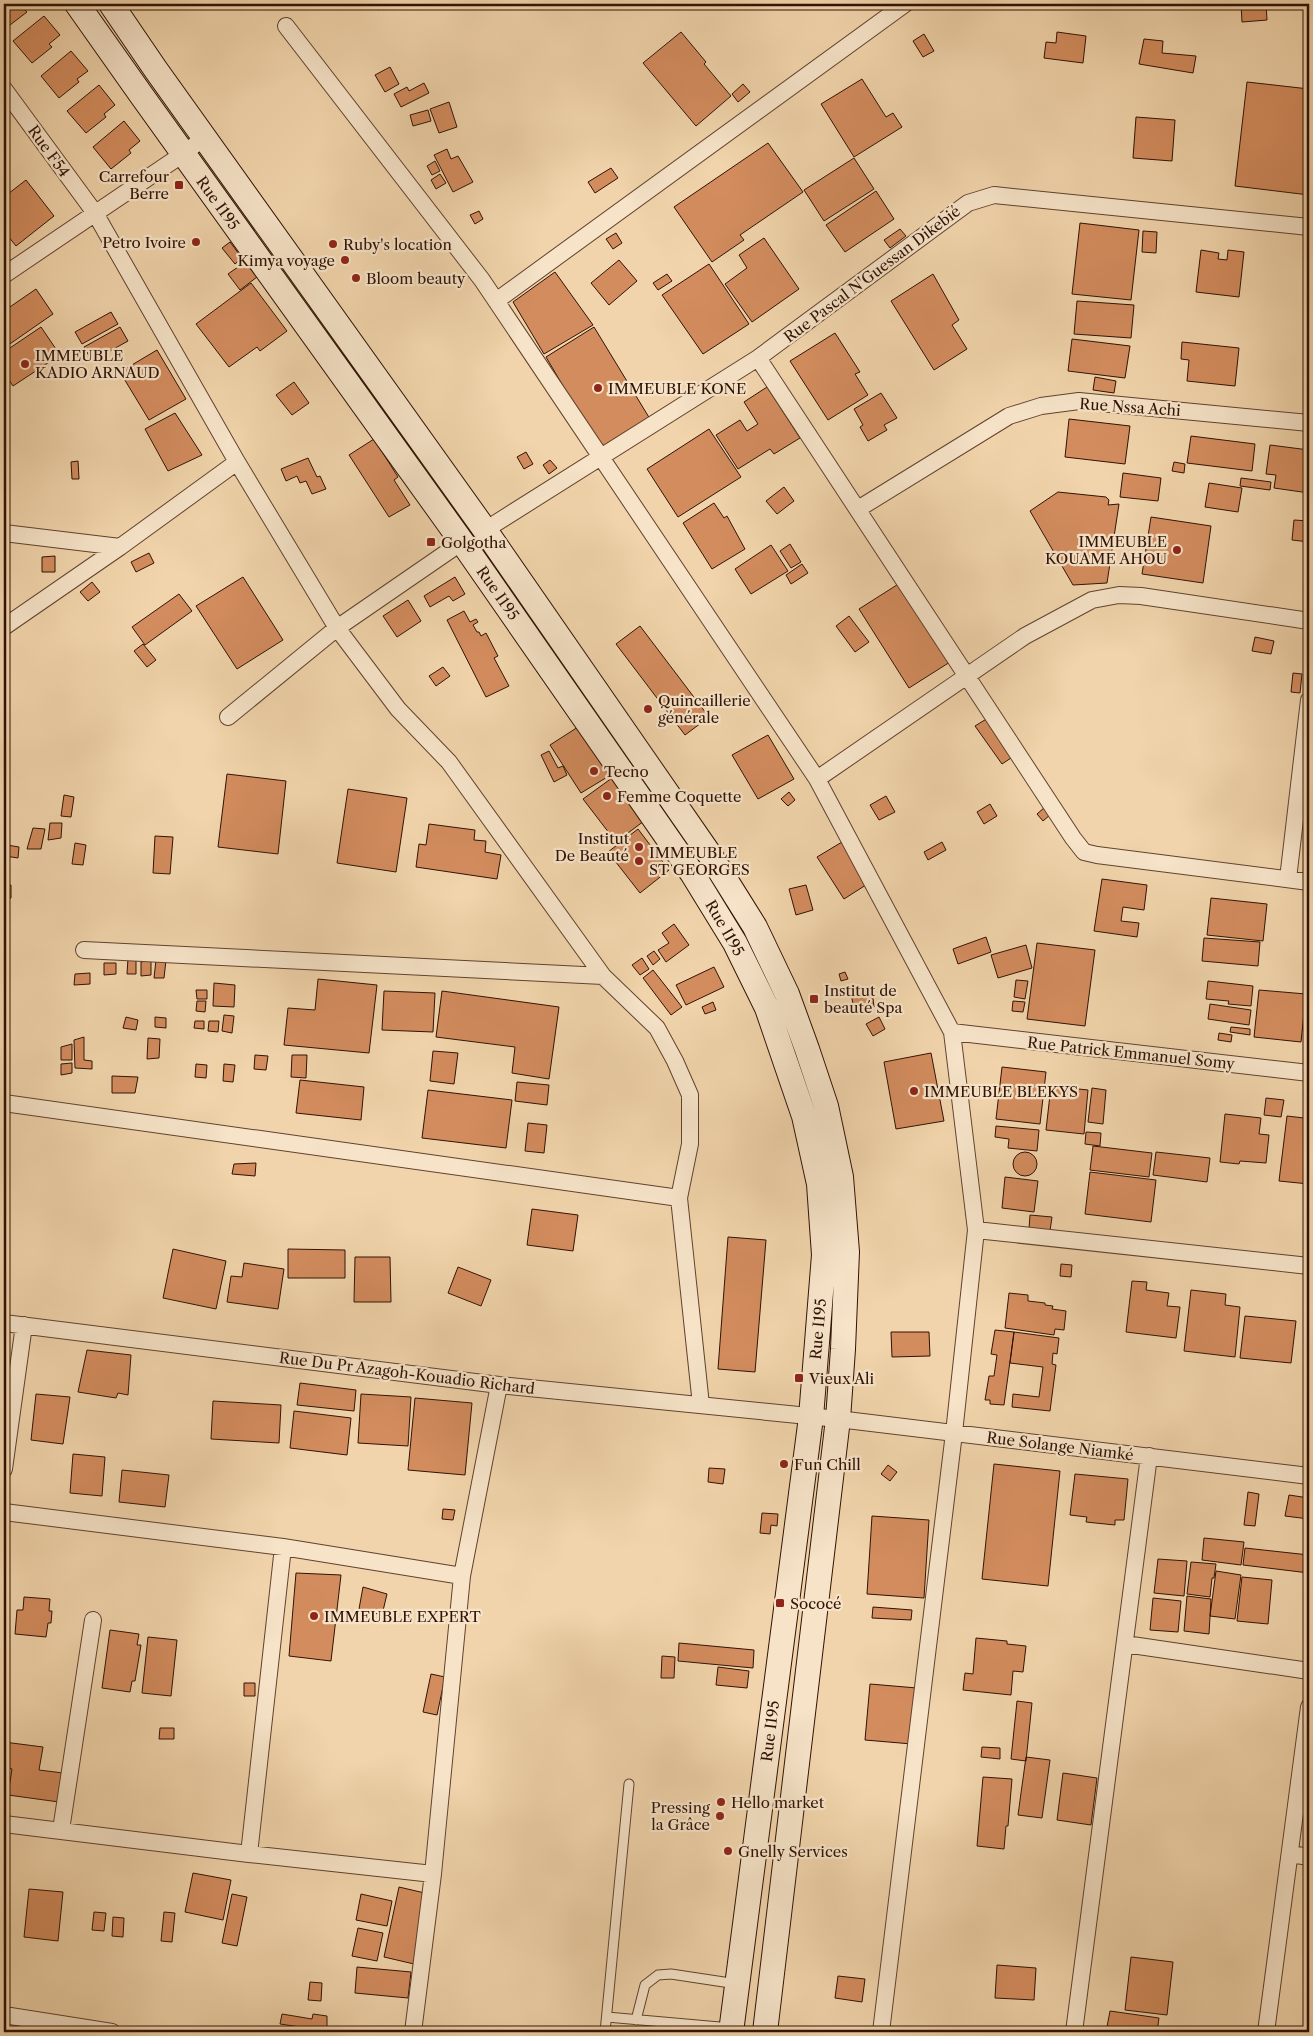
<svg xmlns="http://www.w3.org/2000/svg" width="1313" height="2036" viewBox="0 0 1313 2036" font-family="'Libre Caslon Text',serif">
  <rect width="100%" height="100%" fill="#f1d4ab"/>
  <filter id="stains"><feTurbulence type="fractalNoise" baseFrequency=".004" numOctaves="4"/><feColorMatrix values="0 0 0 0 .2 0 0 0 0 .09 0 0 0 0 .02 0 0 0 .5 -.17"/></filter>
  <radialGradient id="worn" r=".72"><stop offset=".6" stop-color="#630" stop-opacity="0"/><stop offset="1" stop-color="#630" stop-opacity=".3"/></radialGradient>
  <path fill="#d38c5e" stroke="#301205" d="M4 4H31L24 9 27 12 6 28 4 25Z
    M374 4H389L378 10Z
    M1241 4H1266L1267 20 1242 22Z
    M44 16 60 35 49 44 52 47 32 63 13 41Z
    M681 32 706 62 704 64 731 96 696 126 643 63Z
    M1057 32 1086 36 1083 63 1044 58 1046 42 1056 43Z
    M924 34 934 51 923 57 913 41Z
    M1144 39 1163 41 1162 53 1196 56 1193 73 1139 64Z
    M71 51 88 71 77 79 79 82 59 98 41 76Z
    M390 67 399 84 385 92 375 75Z
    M862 79 886 117 893 113 902 127 854 157 821 104Z
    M1247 82 1309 89V195L1235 186Z
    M424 83 429 93 401 107 394 94 407 87 409 91Z
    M743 84 750 92 738 102 732 94Z
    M99 85 115 105 104 114 106 117 86 133 67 111Z
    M449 102 457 127 439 133 430 109Z
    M428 110 431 121 413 126 410 115Z
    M1136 117 1175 120 1172 161 1133 158Z
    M124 121 140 141 129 150 131 153 111 169 93 147Z
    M768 143 803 192 740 235 744 240 712 262 674 207Z
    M447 149 451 159 458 156 473 182 453 192 434 155Z
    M854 158 874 189 824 221 804 190Z
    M435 161 440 171 432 175 427 166Z
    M611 168 618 178 595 193 588 182Z
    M440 174 446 183 436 189 431 180Z
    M26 180 54 216 16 246 4 231V197Z
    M876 191 894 219 845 252 826 225Z
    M479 211 483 219 475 224 470 215Z
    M1080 223 1139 230 1131 300 1072 294Z
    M900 229 906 236 890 248 884 240Z
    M1143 231 1157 232 1156 253 1142 252Z
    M616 233 622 243 613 249 606 239Z
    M764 238 799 289 752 322 725 284 747 268 739 255Z
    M230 242 242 258 235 264 222 248Z
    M1201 250 1219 253 1218 259 1227 260 1228 250 1244 252 1239 297 1196 292Z
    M619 260 637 281 609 305 591 283Z
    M245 262 257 277 240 290 228 274Z
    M709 264 749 324 703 354 662 295Z
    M555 272 593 325 544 354 513 302Z
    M667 274 672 281 658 290 653 283Z
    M933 274 959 320 952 325 967 349 934 370 891 301Z
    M251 283 287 331 260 351 257 347 229 367 196 324Z
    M36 289 53 314 4 348V311Z
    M1077 301 1134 305 1131 338 1074 334Z
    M111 312 118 324 82 344 75 332Z
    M41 327 60 355 13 386 4 373V352Z
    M120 327 128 341 92 361 84 347Z
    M594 327 650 419 600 449 546 357Z
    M835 333 860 372 855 374 868 395 828 420 790 361Z
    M1072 339 1130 346 1125 378 1068 371Z
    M1182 342 1239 348 1235 386 1187 381 1189 360 1181 359Z
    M157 350 186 399 149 420 120 372Z
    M1095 377 1116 381 1114 393 1093 390Z
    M294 382 309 403 292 415 276 395Z
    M767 387 800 438 774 454 770 449 738 469 716 435 740 420 747 431 758 424 744 402Z
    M881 393 897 418 884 425 887 430 868 441 860 427 863 425 854 409Z
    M175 413 202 455 168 471 145 429Z
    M1069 419 1130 426 1125 464 1065 457Z
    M709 429 741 477 678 517 647 469Z
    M1191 436 1255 444 1252 471 1187 463Z
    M374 439 398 477 394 480 410 505 389 517 349 455Z
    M1270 445 1309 450V493L1274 488 1276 475 1266 474Z
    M526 452 533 464 524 469 517 457Z
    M308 458 317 477 320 476 326 489 312 494 306 481 300 483 297 476 286 481 281 469Z
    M550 460 557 468 549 474 543 465Z
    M78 461 79 479H72L71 462Z
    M1174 462 1185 464 1184 473 1172 471Z
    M1123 473 1161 478 1158 501 1120 497Z
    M1241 478 1271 482 1270 490 1240 486Z
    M1209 483 1242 488 1238 512 1205 507Z
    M784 487 794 501 777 514 766 501Z
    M1058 492 1106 497 1109 500 1108 505 1119 504 1107 583 1073 585 1030 511Z
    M714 503 724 518 727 516 745 549 712 569 683 523Z
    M1151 517 1211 526 1203 583 1142 574Z
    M1294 520 1309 521V542L1292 540Z
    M790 544 801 562 791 568 780 551Z
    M771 545 788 571 751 594 735 569Z
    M149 553 154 563 136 572 131 562Z
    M55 556V572H42V557Z
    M802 564 808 573 791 584 786 575Z
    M243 577 283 640 237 669 196 606Z
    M455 577 465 594 453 601 449 596 430 607 424 596Z
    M92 582 100 592 88 601 80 592Z
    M900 583 950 662 909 688 859 609Z
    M179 594 192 611 145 645 132 627Z
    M408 600 421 621 397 637 383 616Z
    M464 611 470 622 476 619 478 622 473 625 477 632H479L481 636 486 633 498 656 494 658 509 686 486 697 447 620Z
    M849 616 869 642 855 652 836 626Z
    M640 626 709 717 685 735 616 644Z
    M1255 637 1274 641 1271 654 1252 651Z
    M143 644 156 660 147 667 134 651Z
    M443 667 450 676 436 686 429 676Z
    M1293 673 1302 674 1300 693 1291 692Z
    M988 718 1014 756 1002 764 975 726Z
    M578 727 609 776 581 793 550 745Z
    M768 735 794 779 758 799 732 755Z
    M549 751 558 768 563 766 567 775 554 782 541 755Z
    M227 774 286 781 278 854 218 847Z
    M612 778 644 821 616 842 583 799Z
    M348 789 407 798 396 872 337 863Z
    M789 792 795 800 788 806 781 799Z
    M64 795 74 797 71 817 61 816Z
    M886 796 895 812 879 820 870 805Z
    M990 804 997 816 984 824 977 812Z
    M1045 807 1051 814 1043 821 1037 814Z
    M50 823H62L61 838 48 840Z
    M429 824 475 830 474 840 486 841 485 852 501 855 497 879 416 867 419 844 426 845Z
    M33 828 45 829 41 849H27Z
    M638 829 669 870 640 893 608 852Z
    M155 836 173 837 170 874 153 873Z
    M842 842 869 883 844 899 817 857Z
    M942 842 946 850 928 860 924 852Z
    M75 843 86 845 83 865 72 864Z
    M7 845 19 847 18 858 5 856Z
    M1102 879 1147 885 1144 910 1123 907 1121 921 1139 923 1137 937 1094 931Z
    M4 885H11V898H4Z
    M806 885 813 910 796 915 789 889Z
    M1211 898 1267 904 1263 941 1207 935Z
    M674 924 689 945 666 962 658 950 669 943 662 933Z
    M986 937 991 952 958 964 953 949Z
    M1204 938 1260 942 1258 966 1202 961Z
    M1037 943 1095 950 1085 1026 1027 1019Z
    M1026 945 1032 968 998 978 991 955Z
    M654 951 660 959 653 965 647 956Z
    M136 957V974H127L128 958Z
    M642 958 649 969 640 975 632 965Z
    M151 960V975L141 976V962Z
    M156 960H166L164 978H154Z
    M104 963H116V974L104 975Z
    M714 967 724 987 686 1005 676 985Z
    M653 970 682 1007 671 1015 643 978Z
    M845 972 848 979 841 981 839 974Z
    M90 973V984L74 985 75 974Z
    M318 979 377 985 369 1053 284 1045 288 1008 315 1010Z
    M1016 980 1028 981 1025 999 1014 997Z
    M1208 981 1253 986 1251 1006 1228 1004 1229 1001 1206 999Z
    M214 983 235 985 234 1007 213 1006Z
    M196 990H207V999H197Z
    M872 990 874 1007 854 1010 851 993Z
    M1259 990 1306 994 1301 1042 1254 1037Z
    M384 991 435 993 433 1032 382 1030Z
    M442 991 559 1007 549 1079 512 1073 515 1047 436 1037Z
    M197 1001H206L205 1012 196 1011Z
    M1013 1001 1025 1002 1023 1012 1012 1011Z
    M713 1002 716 1010 705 1014 702 1007Z
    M1210 1004 1251 1010 1249 1025 1208 1019Z
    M224 1015 234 1016 232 1033 222 1031Z
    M126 1017 138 1020 136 1030 123 1028Z
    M155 1017 166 1018V1028L155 1027Z
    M879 1017 885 1029 873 1036 866 1024Z
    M195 1021H204V1029L194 1028Z
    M209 1021H219L218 1032 208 1031Z
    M1231 1027 1250 1029V1035L1230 1032Z
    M1219 1033 1232 1035 1231 1042 1218 1040Z
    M84 1037V1060L92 1061V1069L75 1068 74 1040Z
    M148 1038 160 1039 159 1058 147 1059Z
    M72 1044V1060H61V1047Z
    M433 1051 458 1053 454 1084 430 1081Z
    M931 1053 944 1121 896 1129 884 1062Z
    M255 1055 268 1056 266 1070 254 1069Z
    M292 1055H307L306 1078 291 1077Z
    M72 1063V1073L61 1075V1064Z
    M196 1064 207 1065 206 1078 195 1077Z
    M224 1064 235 1065 233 1082 223 1081Z
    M1002 1067 1046 1072 1040 1124 996 1119Z
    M112 1076 138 1077 135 1093H112Z
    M300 1080 364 1087 361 1120 296 1113Z
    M517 1082 549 1085 547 1105 515 1101Z
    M1051 1086 1088 1090 1084 1134 1046 1130Z
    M1092 1088 1106 1090 1103 1124 1088 1122Z
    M428 1090 512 1100 506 1148 422 1138Z
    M1266 1098 1284 1100 1281 1117 1264 1115Z
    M1225 1114 1261 1118 1259 1134 1269 1135 1266 1163 1240 1161 1239 1164 1220 1162Z
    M1287 1116 1304 1118V1122L1309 1123V1184L1279 1181Z
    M528 1123 547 1125 544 1153 525 1151Z
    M996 1126 1039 1130 1037 1151 1008 1148 1009 1139 995 1137Z
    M1086 1132 1101 1133 1100 1146 1085 1144Z
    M1093 1146 1152 1153 1149 1177 1090 1170Z
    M1013 1164a12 12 0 1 1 24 0a12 12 0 1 1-24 0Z
    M1156 1152 1210 1158 1207 1182 1153 1175Z
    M256 1163 255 1176 232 1174 234 1164Z
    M1090 1172 1156 1180 1151 1222 1085 1214Z
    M1005 1177 1038 1181 1034 1212 1002 1208Z
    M532 1209 578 1215 573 1251 527 1245Z
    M1030 1215 1052 1217 1050 1231 1029 1229Z
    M728 1237 766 1240 755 1372 718 1369Z
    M173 1249 226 1261 216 1309 163 1298Z
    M288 1249 345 1250V1278H288Z
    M355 1257H390L391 1302H354Z
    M244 1263 284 1269 278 1309 227 1302 231 1276 242 1277Z
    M1061 1264 1072 1265 1071 1277 1060 1276Z
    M458 1267 491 1280 481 1306 448 1293Z
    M1132 1281 1147 1282 1146 1290 1169 1293 1167 1306 1180 1307 1176 1338 1126 1332Z
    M1191 1290 1226 1294 1225 1305 1240 1307 1235 1357 1184 1351Z
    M1009 1293 1028 1295V1301L1045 1303V1305L1053 1306 1052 1309 1066 1311 1064 1330 1055 1329 1054 1335 1005 1328Z
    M1245 1316 1296 1321 1291 1363 1240 1358Z
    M995 1330 1014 1332 1004 1405 990 1404V1400H985L989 1376H994L997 1355 991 1354Z
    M891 1332H929L930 1356 892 1357Z
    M1014 1332 1059 1338 1057 1354 1053 1353 1052 1364 1056 1365 1050 1411 1012 1407 1013 1394 1039 1397 1043 1367 1010 1363Z
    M87 1350 131 1355 128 1395 118 1393 116 1398 78 1392Z
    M300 1383 356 1390 354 1411 297 1405Z
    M36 1394 70 1397 63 1444 31 1440Z
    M361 1394 411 1397 408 1446 358 1443Z
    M415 1398 472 1403 465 1475 408 1470Z
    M213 1401 281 1405 279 1443 211 1439Z
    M294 1411 351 1418 347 1455 290 1448Z
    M73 1454 105 1457 102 1496 70 1493Z
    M994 1464 1060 1471 1048 1586 982 1579Z
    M888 1465 897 1472 890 1481 881 1474Z
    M709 1468 725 1469 723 1484 708 1482Z
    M122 1470 169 1475 165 1507 119 1502Z
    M1075 1474 1128 1479 1124 1520H1115V1525L1086 1522 1087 1517 1070 1515Z
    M1248 1492 1259 1494 1255 1526 1244 1525Z
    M1289 1495 1309 1498V1519L1285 1516Z
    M443 1509 455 1510 453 1520 442 1519Z
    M762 1513 778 1514 777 1526 771 1525 770 1534 760 1533Z
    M872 1516 929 1520 924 1598 867 1594Z
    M1204 1538 1244 1542 1241 1565 1202 1560Z
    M1245 1548 1309 1555V1573L1243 1565Z
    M1158 1559 1187 1561 1184 1596 1154 1593Z
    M1191 1562 1216 1564 1214 1578H1212L1210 1597 1187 1594Z
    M1216 1571 1241 1575 1235 1619 1210 1616Z
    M296 1573 341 1575 331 1661 289 1656Z
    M1242 1577 1272 1580 1268 1624 1237 1621Z
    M363 1587 387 1594 382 1615 359 1609Z
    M1187 1596 1211 1599 1209 1634 1184 1631Z
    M24 1597 50 1599 49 1611H52L51 1623H48L46 1637 15 1634 17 1610H23Z
    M1153 1598 1181 1601 1178 1632 1150 1630Z
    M873 1607 912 1610 911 1620 872 1618Z
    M110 1630 139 1634 137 1645H141L135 1681H132L130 1692 102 1688Z
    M148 1637 177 1640 171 1696 142 1693Z
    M976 1638 1007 1641V1644L1026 1646 1023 1672 1013 1671 1011 1695 963 1690 965 1673 973 1674Z
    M679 1643 754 1650 753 1668 678 1661Z
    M662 1656 675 1657 674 1678H661Z
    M718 1667 749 1671 747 1688 716 1685Z
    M431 1674 445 1677 437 1715 423 1712Z
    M244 1683H255V1696H244Z
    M870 1684 917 1688 912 1744 865 1740Z
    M1017 1701 1032 1703 1026 1761 1011 1759Z
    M160 1728H174V1739H159Z
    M4 1742 43 1747 39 1770 63 1773 59 1802 8 1795 12 1769 4 1767Z
    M982 1747 1000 1748V1759L981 1757Z
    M1026 1757 1050 1760 1042 1818 1018 1815Z
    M1063 1773 1097 1778 1091 1825 1057 1820Z
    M983 1777 1012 1779 1008 1826H1006L1004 1849 977 1846Z
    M193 1873 231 1880 223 1920 185 1912Z
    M399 1887 429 1894 414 1964 384 1957Z
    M29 1889 63 1892 58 1941 24 1937Z
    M232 1894 247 1897 237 1946 222 1943Z
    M361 1894 392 1901 387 1926 356 1920Z
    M94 1912 106 1913 104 1931 92 1930Z
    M164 1912 175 1913 172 1942 161 1941Z
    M113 1917 124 1918 123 1937 112 1936Z
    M358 1928 383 1933 377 1961 352 1956Z
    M1131 1957 1173 1962 1167 2015 1125 2010Z
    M997 1965 1036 1968 1034 2000 995 1998Z
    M357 1967 411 1972 408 1998 355 1993Z
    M838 1976 865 1979 862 2002 835 1998Z
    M310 1982 322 1983 321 2001 308 2000Z
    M1110 2011 1159 2018 1157 2032H1106Z
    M282 2014 312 2019 313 2014 327 2016V2031L280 2024Z
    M1222 2028 1263 2029V2032H1219Z"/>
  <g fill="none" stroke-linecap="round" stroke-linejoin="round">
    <defs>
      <path id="service" d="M607 2017 731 2028
        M636 2020 645 1985 658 1975 671 1974 737 1984
        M605 2032 629 1784"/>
      <path id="minor" d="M286 26 482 280 817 779 952 1032 976 1230 954 1433 881 2032
        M4 89 95 213 237 462 337 628 398 709 449 762 603 976 657 1028 675 1061 690 1095V1144L679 1198 701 1405
        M4 275 183 154 205 137
        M496 301 905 4
        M758 358 1073 838 1084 852 1097 855 1309 882
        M858 509 1009 416 1041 406 1079 401 1309 423
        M485 530 758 358 968 203 994 195 1309 227
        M4 533 120 547
        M4 627 120 547 237 462
        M228 717 337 628 462 542
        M817 779 1025 636 1092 600 1119 595 1141 596 1309 621
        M1288 879 1309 700
        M84 950 603 976
        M952 1032 1309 1073
        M4 1103 679 1198
        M976 1230 1309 1266
        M4 1323 499 1385 838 1419 1309 1476
        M4 1469 24 1325
        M4 1512 283 1547 462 1576 433 1874 413 2032
        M462 1576 499 1385
        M1125 1644 1309 1671
        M4 1824 249 1854 433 1874
        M61 1830 93 1620
        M249 1854 283 1547
        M1291 1854 1309 1857
        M4 2015 112 2032
        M1074 2032 1149 1456
        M1266 2032 1309 1707"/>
      <path id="secondary" d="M77 4 142 96 462 542 692 873 735 943 767 1008 804 1116 819 1184 824 1255 811 1417 731 2032
        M111 4 156 70 485 530 710 855 755 927 787 994 807 1049 826 1106 841 1177 847 1252 843 1349 838 1419 765 2032"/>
    </defs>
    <use href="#service" stroke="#60422e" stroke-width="11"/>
    <use href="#minor" stroke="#60422e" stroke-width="18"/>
    <use href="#secondary" stroke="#301205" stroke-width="26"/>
    <use href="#service" stroke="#f6e3c8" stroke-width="9"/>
    <use href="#minor" stroke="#f6e3c8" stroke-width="16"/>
    <use href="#secondary" stroke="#f6e3c8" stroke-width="24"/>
  </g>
  <g fill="#8f2418" stroke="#f6e3c8" stroke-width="2">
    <rect x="174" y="180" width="10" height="10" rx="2.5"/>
    <circle cx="196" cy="242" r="5"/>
    <circle cx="333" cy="244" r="5"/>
    <circle cx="345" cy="260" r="5"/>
    <circle cx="356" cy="278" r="5"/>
    <circle cx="25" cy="364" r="5"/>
    <circle cx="598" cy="388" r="5"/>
    <rect x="426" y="537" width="10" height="10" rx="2.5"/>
    <circle cx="1177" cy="550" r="5"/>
    <circle cx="648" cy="709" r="5"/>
    <circle cx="594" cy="771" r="5"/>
    <circle cx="607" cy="796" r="5"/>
    <circle cx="639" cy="847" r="5"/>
    <circle cx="639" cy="861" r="5"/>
    <rect x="809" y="994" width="10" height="10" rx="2.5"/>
    <circle cx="914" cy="1091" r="5"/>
    <rect x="794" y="1373" width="10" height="10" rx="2.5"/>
    <circle cx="784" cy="1464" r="5"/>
    <rect x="775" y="1598" width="10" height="10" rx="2.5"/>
    <circle cx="314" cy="1616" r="5"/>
    <circle cx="721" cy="1802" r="5"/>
    <circle cx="720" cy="1816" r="5"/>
    <circle cx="728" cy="1851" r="5"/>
  </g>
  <g text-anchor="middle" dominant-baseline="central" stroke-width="4.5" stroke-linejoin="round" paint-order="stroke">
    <g font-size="15" fill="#301205" stroke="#f6e3c8">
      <text transform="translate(49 151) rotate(54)">Rue F54</text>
      <text transform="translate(218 203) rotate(54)">Rue I195</text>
      <text transform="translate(872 274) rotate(-37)">Rue Pascal N'Guessan Dikebié</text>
      <text transform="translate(1130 407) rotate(4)">Rue Nssa Achi</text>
      <text transform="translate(498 593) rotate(55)">Rue I195</text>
      <text transform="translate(725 928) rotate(60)">Rue I195</text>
      <text transform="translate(1131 1053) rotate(6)">Rue Patrick Emmanuel Somy</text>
      <text transform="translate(818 1329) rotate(-85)">Rue I195</text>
      <text transform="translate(407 1373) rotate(7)">Rue Du Pr Azagoh-Kouadio Richard</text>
      <text transform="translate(1060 1446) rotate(7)">Rue Solange Niamké</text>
      <text transform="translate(770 1731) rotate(-83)">Rue I195</text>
    </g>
    <g font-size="15" fill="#301205" stroke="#f6e3c8" text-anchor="start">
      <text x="169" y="176" text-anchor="end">Carrefour<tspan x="169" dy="17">Berre</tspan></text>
      <text x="186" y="242" text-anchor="end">Petro Ivoire</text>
      <text x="343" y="244">Ruby's location</text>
      <text x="335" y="260" text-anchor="end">Kimya voyage</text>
      <text x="366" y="278">Bloom beauty</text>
      <text x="35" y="355">IMMEUBLE<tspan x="35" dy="17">KADIO ARNAUD</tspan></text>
      <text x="608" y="388">IMMEUBLE KONE</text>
      <text x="1167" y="541" text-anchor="end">IMMEUBLE<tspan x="1167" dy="17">KOUAME AHOU</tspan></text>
      <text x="441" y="542">Golgotha</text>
      <text x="658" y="700">Quincaillerie<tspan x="658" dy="17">générale</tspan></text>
      <text x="604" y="771">Tecno</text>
      <text x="617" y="796">Femme Coquette</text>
      <text x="629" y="838" text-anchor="end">Institut<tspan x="629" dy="17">De Beauté</tspan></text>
      <text x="649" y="852">IMMEUBLE<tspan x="649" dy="17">ST GEORGES</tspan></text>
      <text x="824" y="990">Institut de<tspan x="824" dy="17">beauté Spa</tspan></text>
      <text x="924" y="1091">IMMEUBLE BLEKYS</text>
      <text x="809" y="1378">Vieux Ali</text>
      <text x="794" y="1464">Fun Chill</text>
      <text x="790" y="1603">Sococé</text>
      <text x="324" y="1616">IMMEUBLE EXPERT</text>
      <text x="731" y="1802">Hello market</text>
      <text x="710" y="1807" text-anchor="end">Pressing<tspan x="710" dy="17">la Grâce</tspan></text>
      <text x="738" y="1851">Gnelly Services</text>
    </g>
  </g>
  <rect width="1313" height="2036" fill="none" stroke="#f1d4ab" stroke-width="20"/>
  <rect x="5" y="5" width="1303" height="2026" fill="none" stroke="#301205" stroke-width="2.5"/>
  <rect x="10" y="10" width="1293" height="2016" fill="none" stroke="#301205"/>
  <rect width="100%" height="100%" filter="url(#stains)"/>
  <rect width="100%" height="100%" fill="url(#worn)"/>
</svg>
